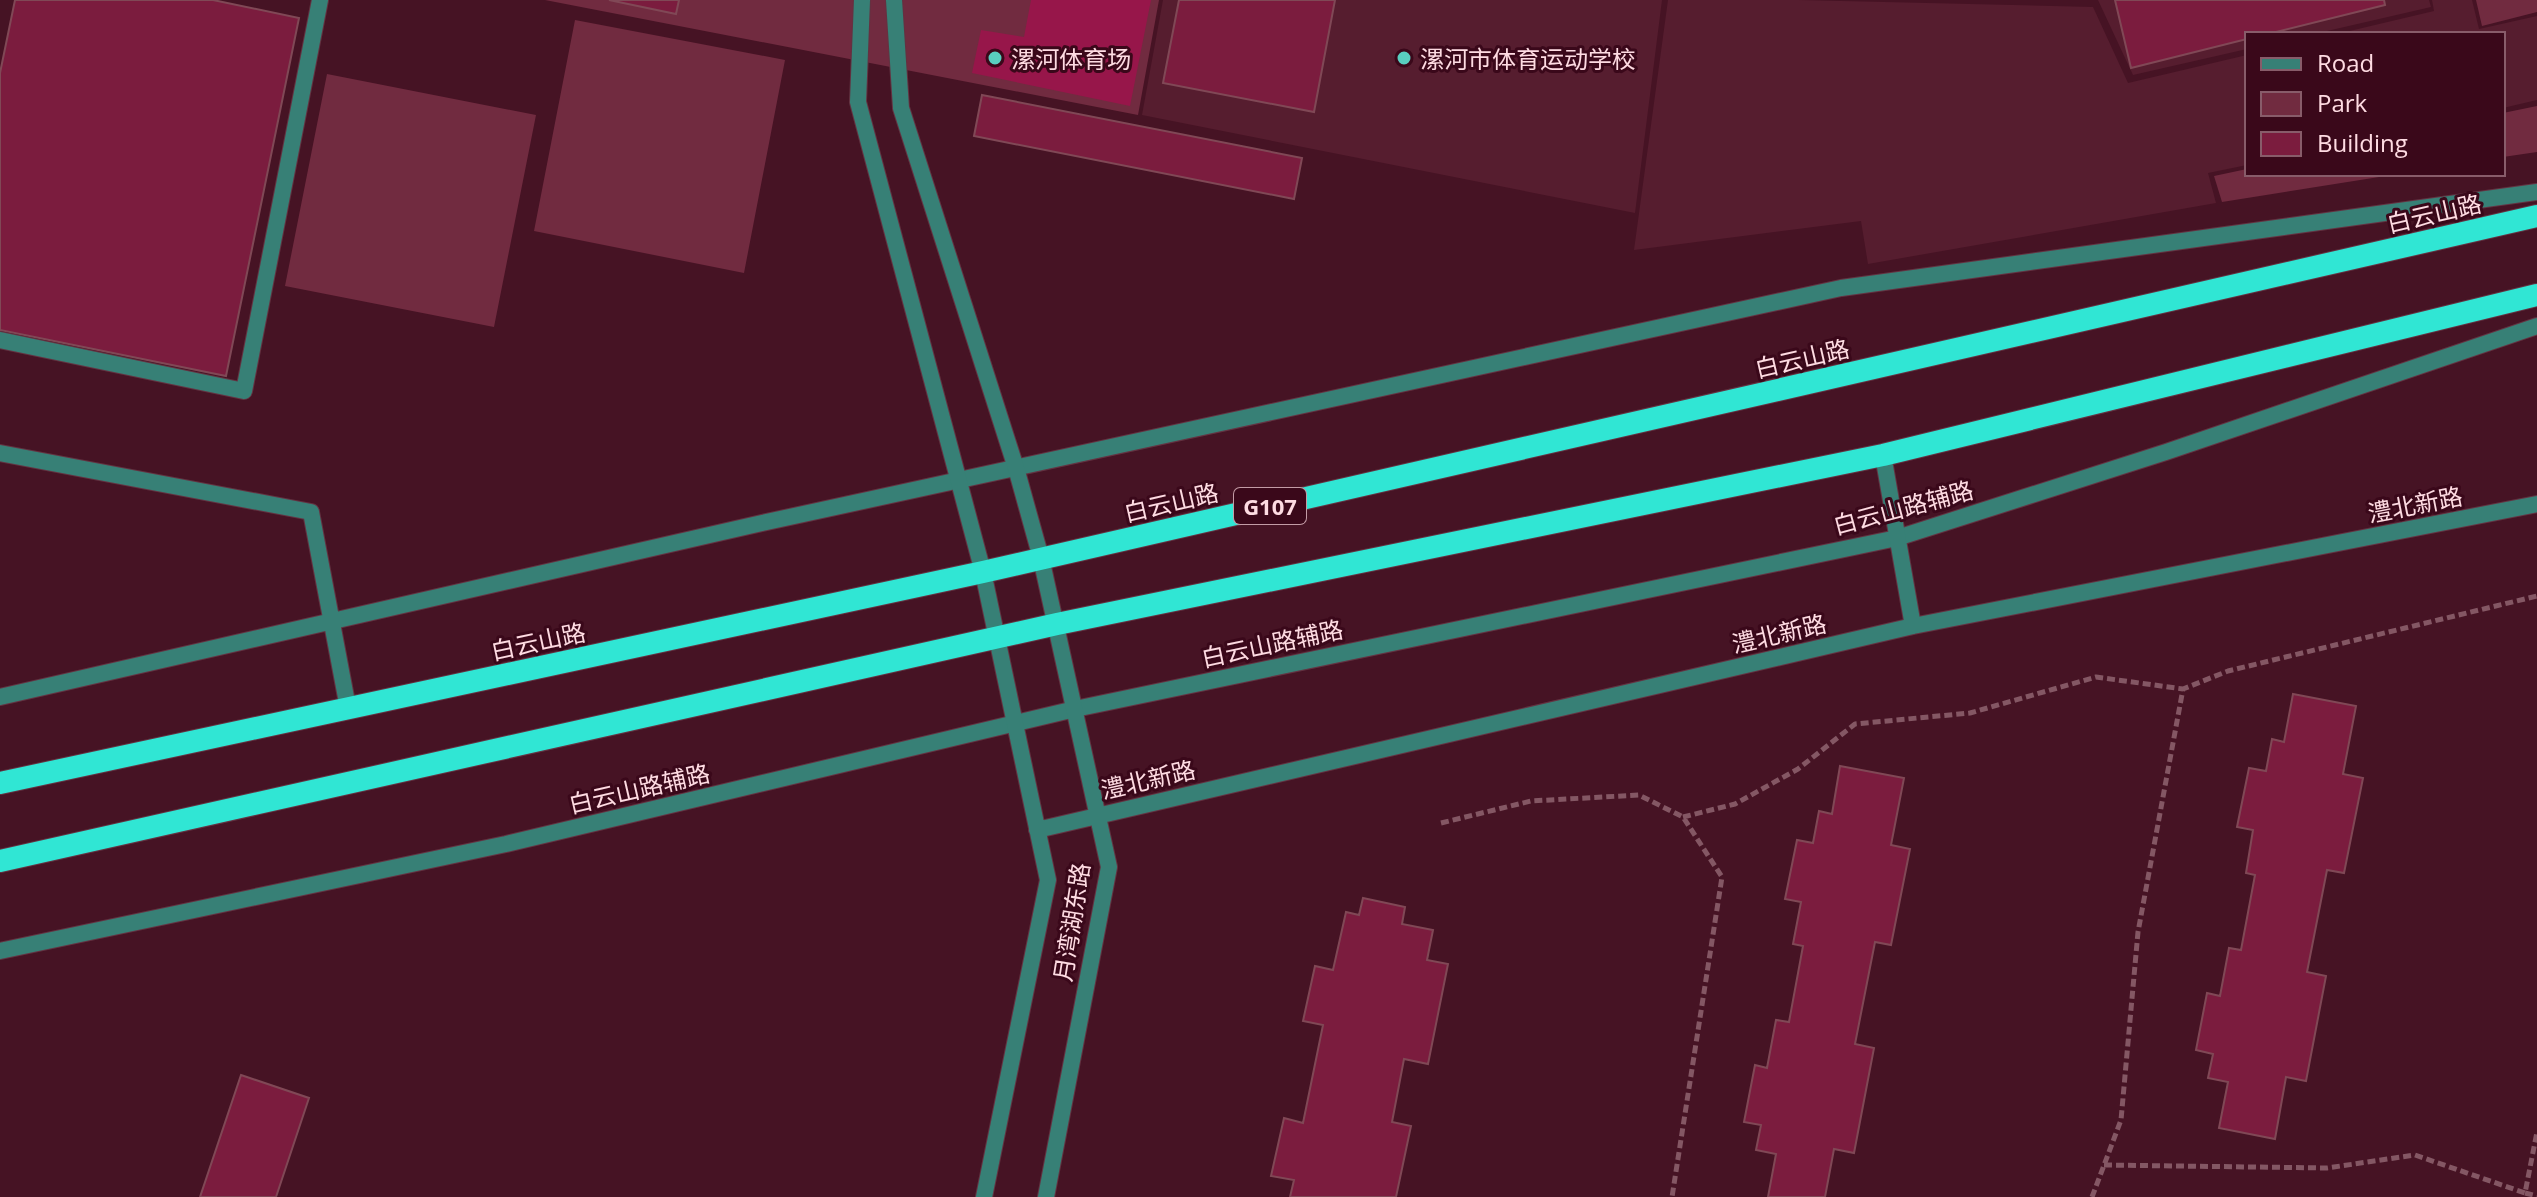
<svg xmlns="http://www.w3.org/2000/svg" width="2537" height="1197" viewBox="0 0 2537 1197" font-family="'Open Sans','Noto Sans SC',sans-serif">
  <rect width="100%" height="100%" fill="#461324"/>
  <path fill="#561d2f" d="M1163 0H1662L1635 213 1142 115Z
    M1668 0H1799L2093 7 2128 83 2247 55V165L2208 173 2216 203 1868 264 1861 221 1634 250Z
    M2098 0H2429L2431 7 2314 34H2247V49L2133 75Z
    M2432 0H2472L2479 29 2537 16V100L2503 108V34H2337L2434 11Z"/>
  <path fill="#712b40" d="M545 0H1159L1138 115Z
    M2476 0H2537V12L2482 26Z
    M575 20 785 60 744 273 534 231Z
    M327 74 536 115 494 327 285 286Z
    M2537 106V152L2503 157V113Z
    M2247 169V174H2398L2222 202 2214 176Z"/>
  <path fill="#97164a" d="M1031 0H1151L1130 106 972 73 981 30 1024 37Z"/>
  <path fill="#7b1c3e" stroke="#804856" stroke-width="2" d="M15 0H213L299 18 226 376 0 330V73Z
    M609 0H679L676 14Z
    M1179 0H1335L1314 112 1163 83Z
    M2115 0H2384L2385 5 2268 34H2247V39L2131 68Z
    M982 95 1302 158 1294 199 974 136Z
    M2293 694 2356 706 2343 774 2363 778 2344 873 2327 870 2307 972 2326 976 2306 1081 2286 1077 2275 1139 2219 1128 2228 1082 2208 1078 2213 1054 2196 1050 2207 993 2220 996 2229 948 2241 950 2255 875 2246 873 2253 830 2237 827 2249 768 2266 771 2272 739 2284 742Z
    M1840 766 1904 778 1891 845 1910 849 1891 945 1875 942 1855 1044 1874 1048 1854 1153 1834 1149 1825 1197H1768L1776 1154 1756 1150 1761 1125 1744 1122 1755 1065 1767 1068 1776 1020 1789 1022 1803 946 1793 944 1801 902 1785 899 1797 840 1813 843 1819 811 1832 814Z
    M1363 898 1405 907 1402 924 1433 930 1427 960 1448 964 1428 1064 1404 1059 1392 1122 1411 1126 1396 1197H1290L1294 1180 1271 1176 1284 1118 1303 1123 1323 1025 1303 1021 1315 966 1333 970 1346 912 1359 915Z
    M241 1075 309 1098 276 1197H200Z"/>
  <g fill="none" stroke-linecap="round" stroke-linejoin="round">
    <defs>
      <path id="minor" d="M0 340 244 391 320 0
        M0 453 311 512 348 708
        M0 697 762 523 1841 288 2537 192
        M0 951 506 844 1075 709 1897 538 2166 452 2537 326"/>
      <path id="tertiary" d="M862 0 858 102 983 572 1048 880 984 1197
        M894 0 901 108 1016 468 1041 558 1109 867 1046 1197
        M1883 455 1913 626
        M1037 830 1913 626 2537 504"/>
      <path id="trunk" d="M0 783 983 572 2537 216
        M0 861 1057 624 1883 455 2537 295"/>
    </defs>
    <use href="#minor" stroke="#633342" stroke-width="18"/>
    <use href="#tertiary" stroke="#633342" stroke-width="18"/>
    <use href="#trunk" stroke="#633342" stroke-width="24"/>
    <path stroke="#845764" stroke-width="5" stroke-dasharray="8 4" stroke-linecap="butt" d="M1683 817 1735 804 1798 769 1855 724 1970 713 2096 677 2183 689
      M1441 823 1531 801 1639 795 1683 817 1722 877 1672 1197
      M2104 1165 2327 1168 2415 1155 2525 1193 2537 1132
      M2525 1193 2537 1196
      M2092 1197 2121 1120 2138 932 2183 689 2228 671 2537 596"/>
    <use href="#minor" stroke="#378076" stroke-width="16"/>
    <use href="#tertiary" stroke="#378076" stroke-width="16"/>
    <use href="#trunk" stroke="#30e6d4" stroke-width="22"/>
  </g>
  <g fill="#59cebf" stroke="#3a081a" stroke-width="3">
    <circle cx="995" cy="58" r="8"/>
    <circle cx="1404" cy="58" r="8"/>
  </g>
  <g text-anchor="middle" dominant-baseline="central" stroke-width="6" stroke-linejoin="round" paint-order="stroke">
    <rect fill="#3a081a" stroke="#c39ca6" stroke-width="2" x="1234" y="488" width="72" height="36" rx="6"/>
    <g font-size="22" font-weight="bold" fill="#fedbe2">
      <text x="1270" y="506">G107</text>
    </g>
    <g font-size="24" fill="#fedbe2" stroke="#3a081a" text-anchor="start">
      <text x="1011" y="58">漯河体育场</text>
      <text x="1420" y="58">漯河市体育运动学校</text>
    </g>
    <g font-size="24" fill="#fedbe2" stroke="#3a081a">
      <text transform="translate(2434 213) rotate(-13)">白云山路</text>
      <text transform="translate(1802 358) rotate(-13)">白云山路</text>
      <text transform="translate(1171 502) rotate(-13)">白云山路</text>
      <text transform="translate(2415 504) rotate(-11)">澧北新路</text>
      <text transform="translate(1903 507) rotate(-15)">白云山路辅路</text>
      <text transform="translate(1779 633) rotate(-13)">澧北新路</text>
      <text transform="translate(538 641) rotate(-12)">白云山路</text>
      <text transform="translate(1272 643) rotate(-12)">白云山路辅路</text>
      <text transform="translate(1148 779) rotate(-13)">澧北新路</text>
      <text transform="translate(639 788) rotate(-13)">白云山路辅路</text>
      <text transform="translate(1071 922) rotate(-81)">月湾湖东路</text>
    </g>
  </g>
  <rect x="2245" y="32" width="260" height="144" fill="#3a081a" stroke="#885c6a" stroke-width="2"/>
  <rect x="2261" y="58" width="40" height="12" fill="#378076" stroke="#885c6a" stroke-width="2"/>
  <text x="2317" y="72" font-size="24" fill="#fedbe2">Road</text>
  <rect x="2261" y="92" width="40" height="24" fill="#712b40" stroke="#885c6a" stroke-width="2"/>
  <text x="2317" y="112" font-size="24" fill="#fedbe2">Park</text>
  <rect x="2261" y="132" width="40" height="24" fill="#7b1c3e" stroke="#885c6a" stroke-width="2"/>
  <text x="2317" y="152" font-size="24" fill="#fedbe2">Building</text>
</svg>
